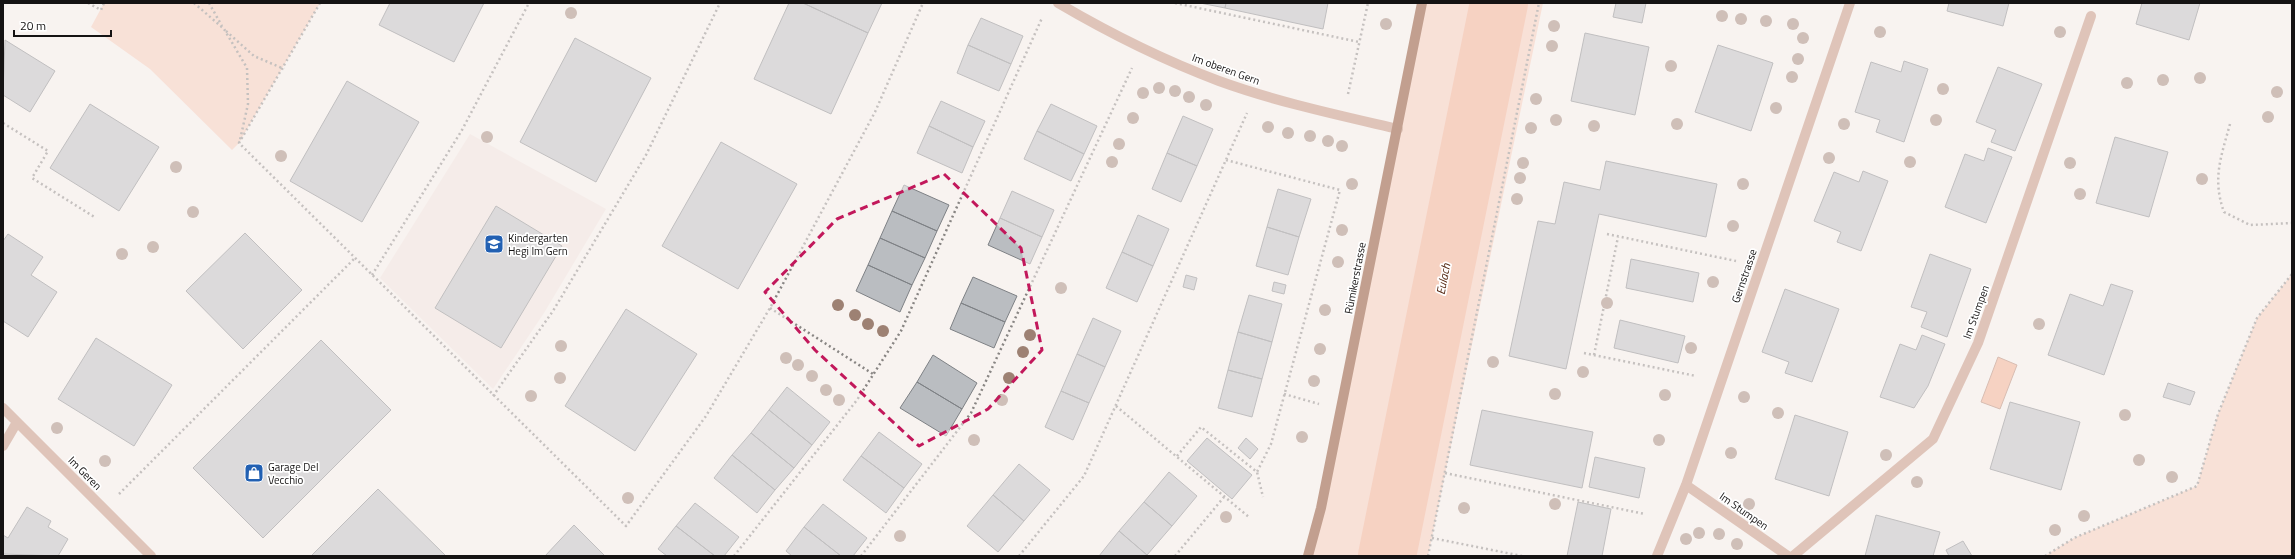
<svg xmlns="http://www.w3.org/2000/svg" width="2295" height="559" viewBox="0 0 2295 559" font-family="'Titillium Web',sans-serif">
  <rect width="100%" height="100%" fill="#f8f3f0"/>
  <path fill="#f2e5df" d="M470 134 606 209 544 313 493 389 380 278Z"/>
  <path fill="#f8ccb9" d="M104 3H320L239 143 232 150 150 69 91 27Z
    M1422 3H1543L1428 556H1308Z
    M2292 274V556H2045L2074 538 2197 486 2218 414 2257 318Z"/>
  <path fill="#f4aa8a" stroke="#b17d66" d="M1998 357 2017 365 2000 409 1981 402Z"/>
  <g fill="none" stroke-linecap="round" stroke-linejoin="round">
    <path stroke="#f4aa8a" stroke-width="58" d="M1387 556 1499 3"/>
  </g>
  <path fill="#babdc1" stroke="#7e8185" d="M390 3H484L454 62 379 25Z
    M789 3H803L868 33 831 114 754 79Z
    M803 3H882L868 33Z
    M1200 3H1226L1225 8Z
    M1226 3H1328L1323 29 1225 8Z
    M1616 3H1646L1642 23 1613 17Z
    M1949 3H2009L2003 26 1947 11Z
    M2142 3H2200L2189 40 2136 24Z
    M981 18 1023 36 1011 64 968 45Z
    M1585 33 1649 47 1635 115 1571 101Z
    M575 38 651 78 596 182 520 142Z
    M5 40 55 71 30 112 3 95Z
    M968 45 1011 64 999 91 957 73Z
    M1718 45 1773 63 1751 131 1695 112Z
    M1904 61 1928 69 1904 142 1876 132 1880 120 1855 112 1871 62 1901 72Z
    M1998 67 2042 84 2015 151 1991 142 1996 130 1976 122Z
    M347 81 419 122 362 222 290 181Z
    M941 101 985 121 973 147 929 126Z
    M90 104 159 147 119 211 50 168Z
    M1051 104 1097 126 1084 154 1037 131Z
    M1183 116 1213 129 1197 166 1167 153Z
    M929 126 973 147 962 173 917 153Z
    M1037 131 1084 154 1071 181 1024 159Z
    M2115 137 2168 152 2149 217 2096 203Z
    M721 142 797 184 738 289 662 246Z
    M1988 148 2012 157 1986 223 1945 207 1965 154 1984 161Z
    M1167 153 1197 166 1181 202 1152 189Z
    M1606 161 1717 184 1706 237 1599 214 1566 369 1509 356 1538 221 1555 224 1564 182 1600 190Z
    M1863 171 1888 181 1861 251 1837 242 1841 232 1814 221 1834 172 1859 182Z
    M904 185 949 205 937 231 892 211Z
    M1278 189 1311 199 1299 237 1267 227Z
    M1012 191 1054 210 1042 237 1000 218Z
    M496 206 562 246 501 348 435 308Z
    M892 211 937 231 925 258 880 238Z
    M1138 215 1169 229 1153 266 1122 252Z
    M1000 218 1042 237 1030 264 988 245Z
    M1267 227 1299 237 1288 275 1256 266Z
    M245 233 302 290 243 349 186 291Z
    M8 234 43 257 31 275 57 292 28 337 3 321V241Z
    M880 238 925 258 912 285 868 265Z
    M1122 252 1153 266 1137 302 1106 288Z
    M1930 254 1971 269 1947 337 1921 327 1927 312 1911 307Z
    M1631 259 1699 273 1693 302 1626 288Z
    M868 265 912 285 900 312 856 291Z
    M1186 275 1197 278 1194 290 1183 287Z
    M973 277 1017 296 1005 322 961 303Z
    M1274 282 1286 285 1284 294 1272 291Z
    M2111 284 2133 291 2104 375 2048 355 2070 294 2103 306Z
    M1785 289 1839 309 1812 382 1785 373 1789 362 1762 352Z
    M1249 295 1282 304 1272 342 1238 332Z
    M961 303 1005 322 994 348 950 329Z
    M626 309 697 354 635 451 565 406Z
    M1093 318 1121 331 1105 367 1077 354Z
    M1620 320 1685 336 1678 363 1614 348Z
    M1238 332 1272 342 1262 379 1228 370Z
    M1922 335 1945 344 1928 386 1914 408 1880 397 1900 344 1916 350Z
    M96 338 172 385 134 446 58 399Z
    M321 340 391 410 263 538 193 468Z
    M1077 354 1105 367 1089 403 1061 391Z
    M933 355 977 383 962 409 917 382Z
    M1228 370 1262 379 1252 417 1218 408Z
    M917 382 962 409 946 436 900 408Z
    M2168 383 2195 392 2190 405 2163 397Z
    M787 387 830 422 812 445 769 410Z
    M1061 391 1089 403 1073 440 1045 427Z
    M2010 402 2080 422 2061 490 1990 469Z
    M769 410 812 445 794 468 751 433Z
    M1482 410 1593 432 1582 488 1470 465Z
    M1795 415 1848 432 1829 496 1775 479Z
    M879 432 922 464 904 488 861 456Z
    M751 433 794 468 775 490 732 455Z
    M1207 438 1252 475 1232 499 1187 461Z
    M1246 438 1258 449 1250 459 1238 448Z
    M732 455 775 490 757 513 714 478Z
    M861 456 904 488 886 513 843 480Z
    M1595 457 1645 468 1639 498 1589 487Z
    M1019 464 1050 490 1024 521 993 495Z
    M1169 472 1197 496 1172 526 1144 502Z
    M378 489 446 556H311Z
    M993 495 1024 521 998 552 967 526Z
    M1144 502 1172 526 1147 555 1119 531Z
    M1578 502 1611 509 1602 556H1567Z
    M695 503 739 537 724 556H715L676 526Z
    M823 504 867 538 853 556H841L804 527Z
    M27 507 51 521 48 527 68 539 58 556 3 554V535L8 538Z
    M1876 515 1940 532 1933 556H1865Z
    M574 525 605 556H545Z
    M676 526 715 556H667L658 549Z
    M804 527 841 556H792L786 551Z
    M1119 531 1147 555 1146 556H1099Z
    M1963 541 1972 556H1949L1946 550Z"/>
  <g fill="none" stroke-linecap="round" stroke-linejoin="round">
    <path stroke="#888583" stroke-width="2.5" stroke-dasharray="2 3" stroke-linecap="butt" d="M88 3 101 10 104 3
      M194 3 224 29 247 68 248 104 240 140
      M209 3 222 26
      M320 3 239 143 626 526 706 416 770 308 875 112 923 3
      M1175 3 1359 42
      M226 31 254 56 284 69
      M1348 94 1368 3
      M3 123 48 151 32 178 96 218
      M2230 124C2221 157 2212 179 2224 212L2250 225 2292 223
      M1226 160 1340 190 1271 444 1257 472
      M1607 234 1736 261
      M372 275 462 130 529 3
      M770 308 873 374
      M1584 353 1696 376
      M1594 355 1618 237
      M1284 394 1319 404
      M493 396 553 311 646 155 720 3
      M1116 406 1250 518
      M1177 456 1201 427 1257 472 1263 497
      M1445 473 1645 514
      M119 494 355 258
      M1432 538 1522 556
      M734 556 857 400 901 331 1042 18
      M861 556 971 413 1132 68
      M1019 556 1084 476 1247 113
      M1175 556 1224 497
      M1428 556 1539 3
      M2045 556 2074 538 2197 486 2218 414 2257 318 2292 274"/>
    <path stroke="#c18d77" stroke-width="10" d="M1058 3C1109 33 1163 60 1219 81 1277 102 1338 115 1398 129
      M3 408 151 556
      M3 446 17 422
      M1686 485 1788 556
      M1657 556 1686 485 1850 3
      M1793 556 1933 439 1978 343 2091 16"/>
    <path stroke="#813b19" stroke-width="10" d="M1308 556 1321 508 1422 3"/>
  </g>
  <g fill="#9d8173">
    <circle cx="571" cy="13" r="6"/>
    <circle cx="1722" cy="16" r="6"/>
    <circle cx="1741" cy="19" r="6"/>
    <circle cx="1766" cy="21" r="6"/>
    <circle cx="1386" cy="24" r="6"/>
    <circle cx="1793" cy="24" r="6"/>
    <circle cx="1554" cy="26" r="6"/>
    <circle cx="1880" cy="32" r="6"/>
    <circle cx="2060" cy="32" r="6"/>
    <circle cx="1803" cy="38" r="6"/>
    <circle cx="1552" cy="46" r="6"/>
    <circle cx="1798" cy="59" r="6"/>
    <circle cx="1671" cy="66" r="6"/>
    <circle cx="1792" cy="77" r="6"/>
    <circle cx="2200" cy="78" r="6"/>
    <circle cx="2163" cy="80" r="6"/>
    <circle cx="2127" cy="83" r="6"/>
    <circle cx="1159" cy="88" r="6"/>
    <circle cx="1943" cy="89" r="6"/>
    <circle cx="1175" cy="91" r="6"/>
    <circle cx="2277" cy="92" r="6"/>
    <circle cx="1143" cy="93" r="6"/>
    <circle cx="1189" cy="97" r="6"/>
    <circle cx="1536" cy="99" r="6"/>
    <circle cx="1206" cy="105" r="6"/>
    <circle cx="1776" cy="108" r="6"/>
    <circle cx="2268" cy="117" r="6"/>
    <circle cx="1133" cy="118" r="6"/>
    <circle cx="1556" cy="120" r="6"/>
    <circle cx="1936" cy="120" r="6"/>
    <circle cx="1677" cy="124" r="6"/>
    <circle cx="1844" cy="124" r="6"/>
    <circle cx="1594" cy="126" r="6"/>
    <circle cx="1268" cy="127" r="6"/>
    <circle cx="1531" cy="128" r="6"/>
    <circle cx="1288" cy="133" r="6"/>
    <circle cx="1310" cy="136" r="6"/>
    <circle cx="487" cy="137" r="6"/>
    <circle cx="1328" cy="141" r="6"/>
    <circle cx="1119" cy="144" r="6"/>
    <circle cx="1342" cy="146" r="6"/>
    <circle cx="281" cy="156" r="6"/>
    <circle cx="1829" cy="158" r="6"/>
    <circle cx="1112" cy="162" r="6"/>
    <circle cx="1910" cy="162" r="6"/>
    <circle cx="1523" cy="163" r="6"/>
    <circle cx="2070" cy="163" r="6"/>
    <circle cx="176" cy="167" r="6"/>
    <circle cx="1520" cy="178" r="6"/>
    <circle cx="2202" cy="179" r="6"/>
    <circle cx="1352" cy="184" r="6"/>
    <circle cx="1743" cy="184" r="6"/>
    <circle cx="2080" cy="194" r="6"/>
    <circle cx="1517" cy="199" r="6"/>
    <circle cx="193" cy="212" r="6"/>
    <circle cx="1733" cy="226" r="6"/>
    <circle cx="1342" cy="230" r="6"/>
    <circle cx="153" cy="247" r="6"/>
    <circle cx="122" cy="254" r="6"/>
    <circle cx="1338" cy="262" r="6"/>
    <circle cx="1713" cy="282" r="6"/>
    <circle cx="1061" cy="288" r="6"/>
    <circle cx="1607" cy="303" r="6"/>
    <circle cx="838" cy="305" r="6"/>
    <circle cx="1325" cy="310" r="6"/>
    <circle cx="855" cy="315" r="6"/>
    <circle cx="868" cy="324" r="6"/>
    <circle cx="2039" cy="324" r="6"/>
    <circle cx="883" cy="331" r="6"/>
    <circle cx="1030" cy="335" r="6"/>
    <circle cx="561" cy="346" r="6"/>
    <circle cx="1691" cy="348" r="6"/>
    <circle cx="1320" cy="349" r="6"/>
    <circle cx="1023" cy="352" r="6"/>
    <circle cx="786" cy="358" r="6"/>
    <circle cx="1493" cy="362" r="6"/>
    <circle cx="798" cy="365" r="6"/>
    <circle cx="1583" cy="372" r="6"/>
    <circle cx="812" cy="376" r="6"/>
    <circle cx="560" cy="378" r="6"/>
    <circle cx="1009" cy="378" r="6"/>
    <circle cx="1314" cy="381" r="6"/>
    <circle cx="826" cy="390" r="6"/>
    <circle cx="1555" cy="394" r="6"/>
    <circle cx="1665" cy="395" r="6"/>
    <circle cx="531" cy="396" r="6"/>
    <circle cx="1744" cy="397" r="6"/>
    <circle cx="839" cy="400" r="6"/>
    <circle cx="1002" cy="400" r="6"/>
    <circle cx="1778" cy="413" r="6"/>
    <circle cx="2125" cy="415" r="6"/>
    <circle cx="57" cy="428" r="6"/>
    <circle cx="1302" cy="437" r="6"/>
    <circle cx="974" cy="440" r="6"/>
    <circle cx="1659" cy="440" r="6"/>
    <circle cx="1731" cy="453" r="6"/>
    <circle cx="1886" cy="455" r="6"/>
    <circle cx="2139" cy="460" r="6"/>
    <circle cx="105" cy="461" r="6"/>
    <circle cx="2172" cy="477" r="6"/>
    <circle cx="1917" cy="482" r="6"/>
    <circle cx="628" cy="498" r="6"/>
    <circle cx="1555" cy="504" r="6"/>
    <circle cx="1749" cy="504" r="6"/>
    <circle cx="1464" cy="508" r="6"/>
    <circle cx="2084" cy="516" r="6"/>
    <circle cx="1226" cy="517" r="6"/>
    <circle cx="2055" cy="530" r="6"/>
    <circle cx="1699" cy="533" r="6"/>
    <circle cx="1719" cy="534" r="6"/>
    <circle cx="900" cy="536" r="6"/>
    <circle cx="1686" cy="539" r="6"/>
    <circle cx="1737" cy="544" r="6"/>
  </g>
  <path d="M0 0H2295V559H0ZM944 174 1021 248 1042 350 988 409 919 446 815 350 765 292 837 219Z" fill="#f8f3f0" fill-opacity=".55" fill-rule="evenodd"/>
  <path fill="none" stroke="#c2185b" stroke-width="3" stroke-dasharray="8 5" stroke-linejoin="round" d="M944 174 1021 248 1042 350 988 409 919 446 815 350 765 292 837 219Z"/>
  <defs>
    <symbol id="school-square" viewBox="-11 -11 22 22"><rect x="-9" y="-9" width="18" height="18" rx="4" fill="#2260b2" stroke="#fff"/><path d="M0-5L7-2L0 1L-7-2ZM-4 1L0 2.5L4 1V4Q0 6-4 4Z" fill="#fff"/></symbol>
    <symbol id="shop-square" viewBox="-11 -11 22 22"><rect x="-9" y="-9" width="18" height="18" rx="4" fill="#2260b2" stroke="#fff"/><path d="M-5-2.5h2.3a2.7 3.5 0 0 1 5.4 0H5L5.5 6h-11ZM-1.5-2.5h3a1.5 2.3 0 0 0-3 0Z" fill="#fff"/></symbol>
  </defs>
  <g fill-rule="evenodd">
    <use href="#school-square" x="483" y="233" width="22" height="22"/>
    <use href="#shop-square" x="243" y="462" width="22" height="22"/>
  </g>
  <g text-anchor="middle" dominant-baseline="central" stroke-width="3.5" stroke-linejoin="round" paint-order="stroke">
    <g font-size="11" fill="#151313" stroke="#fff">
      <text transform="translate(1226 69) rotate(20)">Im oberen Gern</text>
      <text transform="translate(1744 276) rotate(-71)">Gernstrasse</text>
      <text transform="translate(1355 278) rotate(-79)">Rümikerstrasse</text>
      <text transform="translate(1976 312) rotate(-70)">Im Stumpen</text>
      <text transform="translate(85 473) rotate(45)">Im Geren</text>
      <text transform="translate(1744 511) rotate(35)">Im Stumpen</text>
    </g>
    <g font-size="11" fill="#151313" stroke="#fff" text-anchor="start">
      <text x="508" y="238">Kindergarten<tspan x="508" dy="13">Hegi Im Gern</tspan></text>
      <text x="268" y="467">Garage Del<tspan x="268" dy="13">Vecchio</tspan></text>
    </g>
    <g font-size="12" font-style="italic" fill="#50220b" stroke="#fff">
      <text transform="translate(1443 279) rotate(-79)">Eulach</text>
    </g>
  </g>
  <rect width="2295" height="559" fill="none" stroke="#151313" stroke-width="8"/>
  <path d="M14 30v6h97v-6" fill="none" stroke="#151313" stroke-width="2"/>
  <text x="20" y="30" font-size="12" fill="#151313" stroke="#ffffff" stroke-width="3" paint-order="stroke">20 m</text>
</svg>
